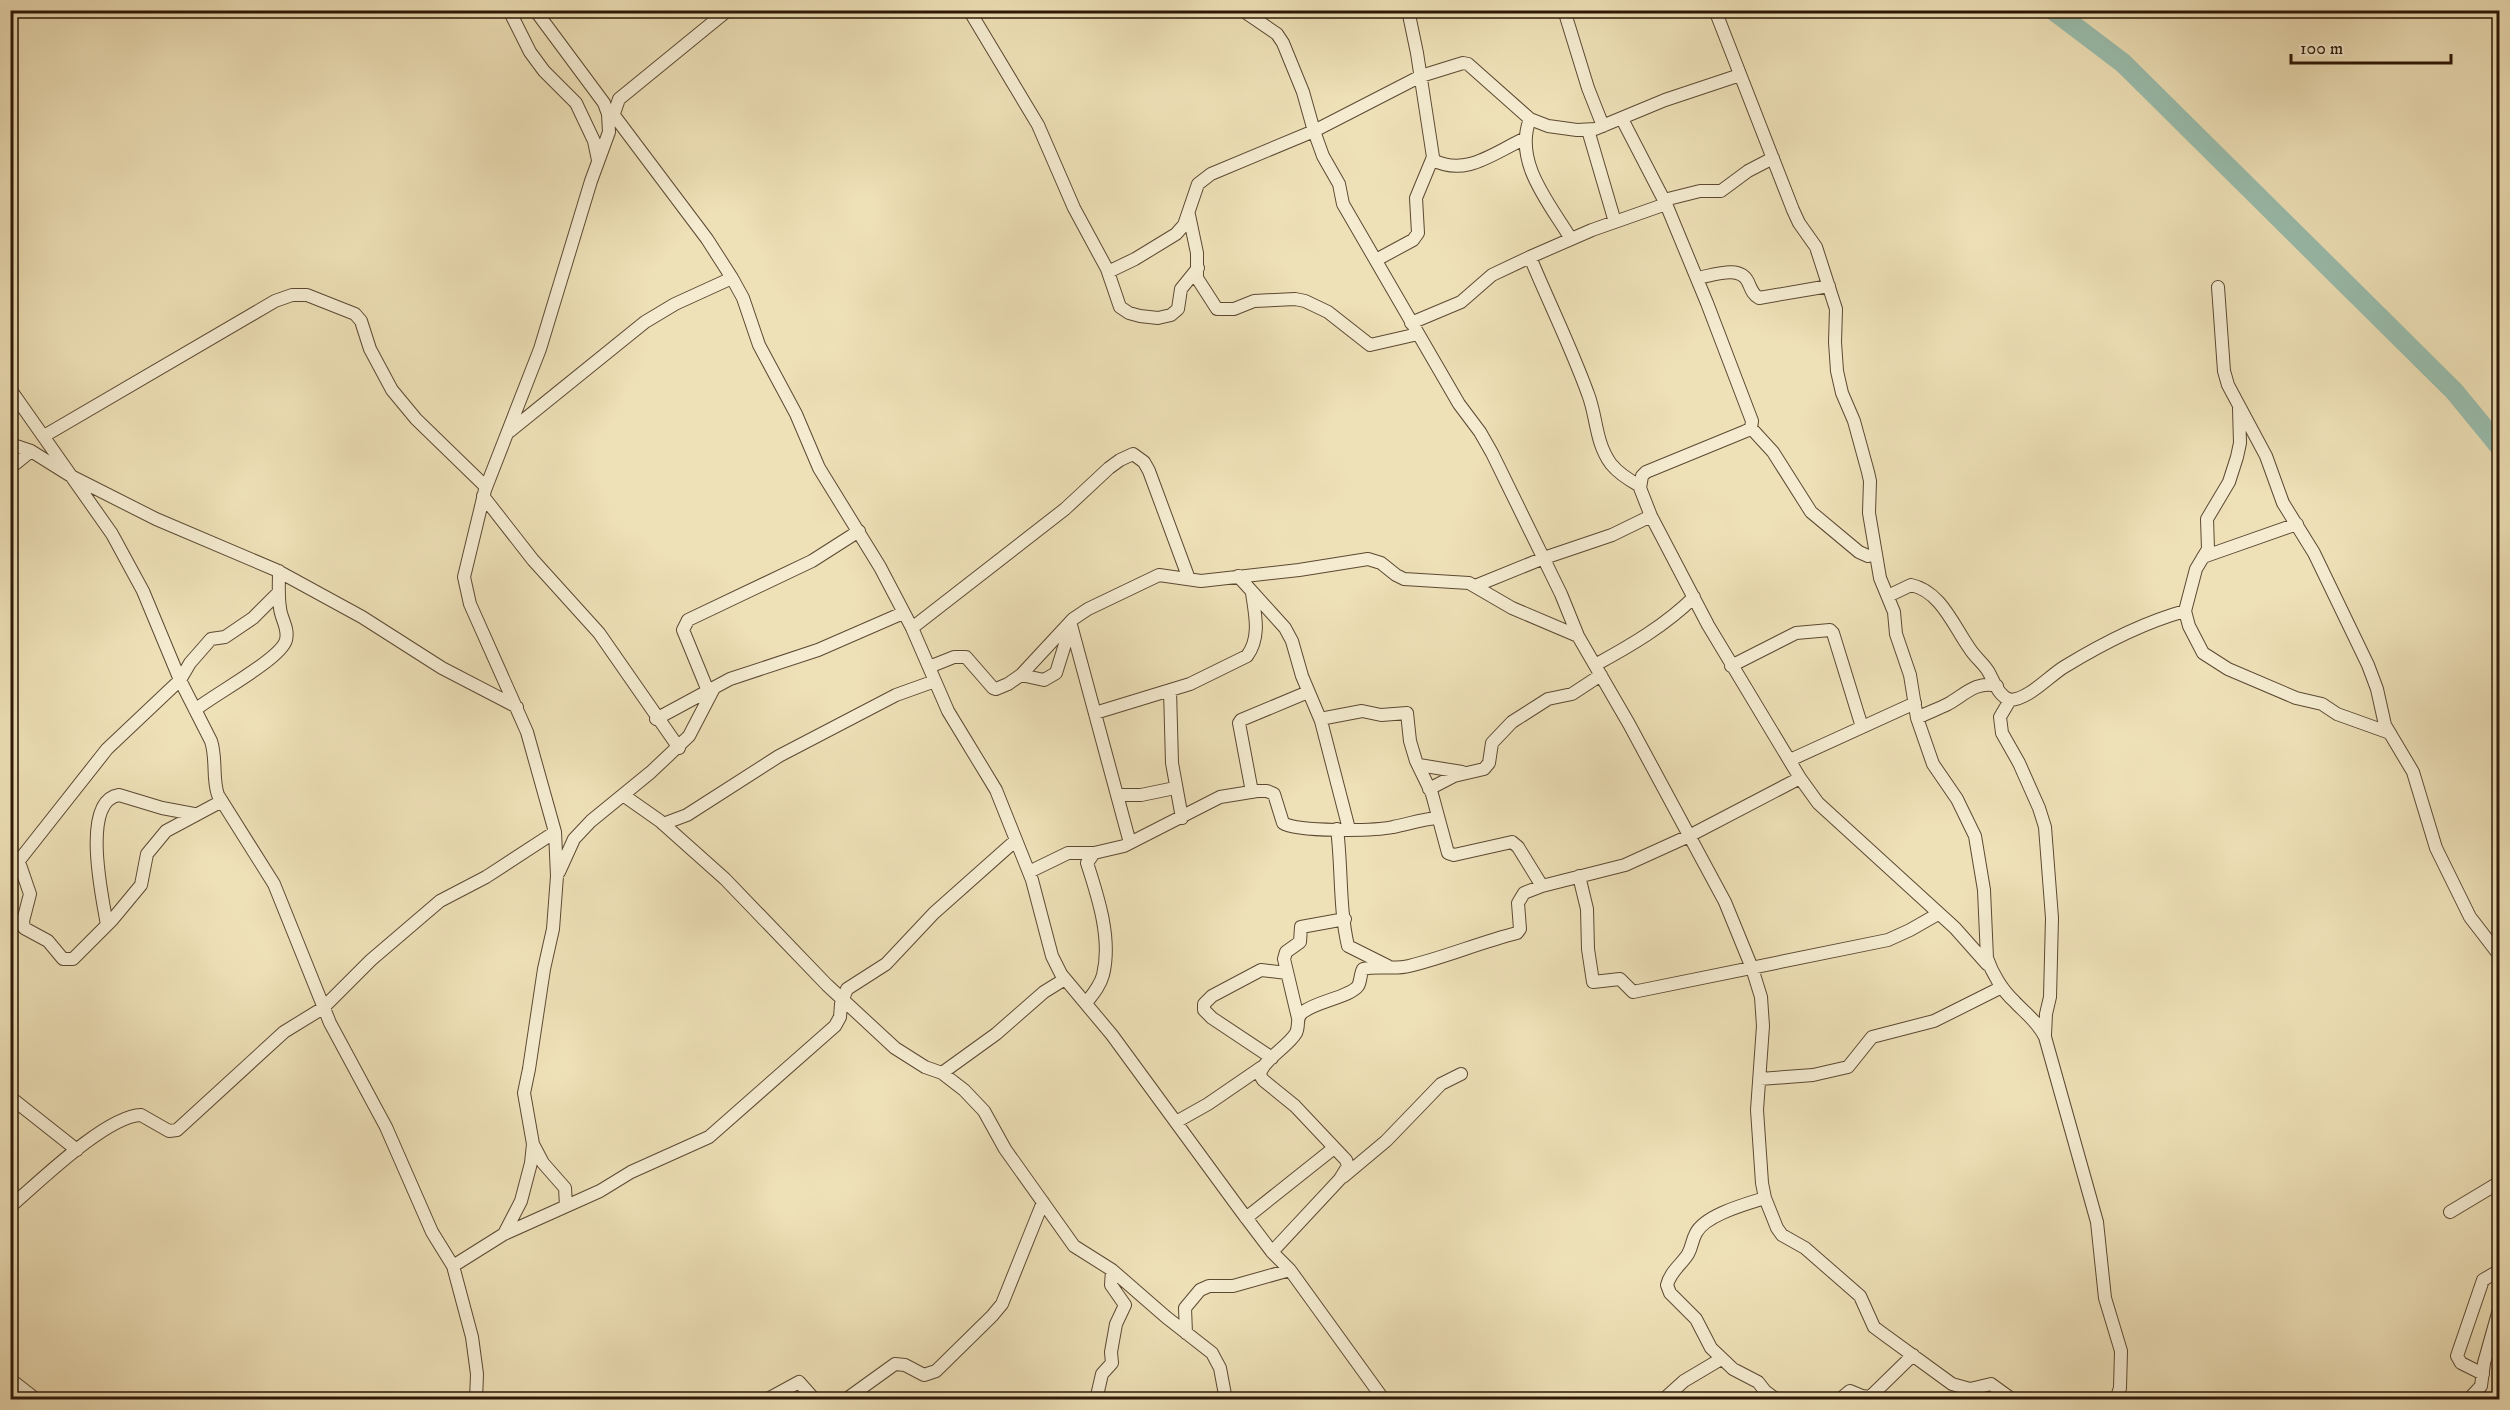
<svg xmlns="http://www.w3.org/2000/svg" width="2510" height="1410" viewBox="0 0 2510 1410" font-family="'IM FELL DW Pica',serif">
  <rect width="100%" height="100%" fill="#eee0b7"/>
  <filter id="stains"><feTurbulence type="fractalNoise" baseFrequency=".00333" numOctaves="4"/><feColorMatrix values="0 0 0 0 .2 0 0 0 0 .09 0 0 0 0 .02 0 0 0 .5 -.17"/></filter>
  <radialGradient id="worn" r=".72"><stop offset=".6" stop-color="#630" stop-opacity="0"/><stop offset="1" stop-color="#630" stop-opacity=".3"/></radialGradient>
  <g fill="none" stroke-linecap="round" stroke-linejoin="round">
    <path stroke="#99bdad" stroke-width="20" d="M2053 10 2123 63 2454 391 2500 447"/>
    <defs>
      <path id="minor" d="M509 10 530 52 544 71 576 103 594 141 598 160
        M969 10 1038 125 1074 208 1107 269 1120 307 1129 313 1140 316 1158 318 1171 315 1178 309 1181 289 1198 268
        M1242 10 1277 34 1283 43 1303 92 1314 131 1323 156 1339 184 1343 204 1459 404 1480 432 1492 453 1561 594 1578 636 1629 724 1725 902 1752 968 1761 997 1763 1026 1757 1110 1762 1183 1765 1198 1777 1228 1782 1235 1805 1248 1860 1296 1874 1327 1882 1333 1952 1384 1970 1389 1991 1384 2013 1400
        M1564 10 1588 88 1603 126
        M1715 10 1793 210 1799 223 1816 247 1836 309 1835 342 1837 371 1842 393 1854 421 1868 472 1870 481 1869 513 1880 578 1894 612 1896 634 1910 675 1917 718 1933 764 1957 799 1975 836 1984 890 1987 958C1992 973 2002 990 2014 1001 2025 1013 2038 1022 2045 1037L2097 1222 2105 1298 2121 1351 2120 1388 2116 1400
        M613 114 707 239 732 278 743 298 759 345 796 414 819 468 880 567 912 628 948 711 996 790 1032 880 1052 956 1061 974 1112 1035 1241 1211 1272 1252 1290 1270 1384 1400
        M1530 119C1513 162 1550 204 1571 239
        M1622 119 1666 204 1707 303 1752 421 1751 428 1746 431 1646 472 1642 476 1640 488 1651 516 1708 625 1800 778 1818 803 1955 928 1987 964
        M611 122 619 99 728 10
        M1588 130 1615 222
        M1433 160C1466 177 1493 153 1524 139
        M1664 200 1700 191H1721L1748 171 1773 158
        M1189 215 1197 253V278L1217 309H1234L1254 301 1295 299 1305 301 1328 312 1370 345 1418 334
        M1530 257C1549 303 1571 347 1588 394 1597 417 1595 442 1611 464 1619 474 1629 480 1640 486
        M1376 260 1413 240 1418 233 1416 198 1433 157 1417 53 1408 10
        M1108 272 1135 259 1176 234 1184 225 1198 184 1211 174 1314 131 1421 76 1463 63 1468 64 1530 119 1548 126 1577 130 1595 129 1665 100 1740 75
        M1697 278C1712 276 1740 264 1748 282 1751 288 1752 294 1759 298L1829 286
        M2218 287 2224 371 2228 385 2266 456 2283 503 2314 553 2368 665 2377 689 2385 725 2413 772 2436 848 2470 917 2500 956
        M1411 323 1461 302 1492 275 1530 257 1592 230 1666 204
        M10 389 112 534 143 591 180 680 211 741C217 759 212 778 218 795L274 884 330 1023 386 1127 432 1232 453 1266 472 1337 477 1374 476 1400
        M2239 408 2240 443 2237 457 2229 482 2207 519 2208 549 2196 569 2185 611 2189 626 2203 653 2228 669 2296 698 2322 704 2337 714 2390 733
        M1751 428 1773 452 1811 512 1859 552 1868 556 1876 554
        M510 431 645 322 675 304 732 278
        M44 436 275 301 292 295H307L355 314 361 321 370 349 392 390 416 419 486 487
        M10 444 31 451 71 476 156 519 276 570 362 617 442 668 517 707
        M10 468 31 451
        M483 496 533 560 599 633 679 748
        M2203 557 2297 524
        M1238 576 1285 628 1292 641 1302 676 1321 721 1349 829
        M1475 586 1544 558 1612 535 1651 516
        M1888 596 1911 585C1941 591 1954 627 1970 649 1975 657 1983 663 1988 671 1994 681 1998 696 2010 700 2029 699 2048 677 2064 667 2100 645 2145 622 2185 611
        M1071 625 1130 843
        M912 628 1065 509 1109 468 1120 460 1133 454 1144 462 1149 471 1189 579
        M1595 665C1630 646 1666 625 1694 597
        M1731 666 1796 633 1830 630 1833 633 1862 727
        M929 667 954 657H966L993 688 996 689 1008 684 1021 675 1073 619 1088 609 1159 575 1201 581 1299 570 1368 559 1381 563 1396 575 1404 579 1469 583 1512 608 1578 636
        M1021 675 1044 680 1056 673 1071 625
        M1170 690 1172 763 1182 818
        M708 691 683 630 688 620 812 561 859 531
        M2010 700 2000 717 2002 733 2019 763 2039 808 2045 827 2052 918 2050 997 2046 1014 2045 1035
        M195 710C213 695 281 659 286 640 289 628 281 619 280 608 278 596 279 584 279 571
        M1095 713 1190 684 1247 656C1261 637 1255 614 1252 593
        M1917 718C1927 713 1938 709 1948 704 1964 695 1977 680 1997 686
        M656 719 730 679 818 650 903 613
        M1320 719 1362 711 1381 715 1407 713 1410 741 1416 761 1432 794 1448 853 1454 855 1512 842 1518 847 1542 886
        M1790 760 1915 703
        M1419 765 1462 772
        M1429 789 1454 776 1484 769 1489 763 1492 743 1512 722 1548 699 1572 694 1601 675
        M1252 792 1239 723 1241 720 1308 692
        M623 795 660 821 725 879 827 985 895 1048 925 1067 942 1073 964 1090 984 1111 1005 1149 1074 1246 1112 1270 1166 1317 1212 1353 1220 1368 1226 1400
        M1117 795H1141L1175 788
        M663 824 687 815 779 756 896 695 935 681
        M1337 829C1342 867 1339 908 1348 946L1388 966
        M19 862 30 894 23 921 24 928 48 941 63 959H73L112 920 141 885 147 854 166 831 222 801
        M10 872 107 749 180 680 190 663 211 639 225 637 253 618 279 592
        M559 872 574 839 591 821 651 772 689 736 714 688
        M1029 872 1068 853H1094
        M1579 876 1587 909 1588 949 1593 982 1620 979 1633 992 1888 940 1910 930 1938 914
        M107 925C103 900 80 801 119 795L162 808 194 814
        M1086 1003C1093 994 1100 986 1103 975 1112 939 1098 897 1087 863L1094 853 1124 846 1220 797 1257 791H1267L1274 794 1283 823C1297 832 1374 831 1393 827 1409 824 1422 819 1438 818
        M1298 1018 1284 959 1286 952 1300 942 1301 927 1345 919
        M1272 1058 1212 1018 1204 1010V1004L1212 996 1261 970 1287 973
        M942 1073 996 1034 1044 992 1065 979
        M1760 1079 1813 1075 1848 1067 1872 1037 1934 1021 2002 987
        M10 1097 77 1150
        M1176 1122 1208 1104 1262 1067
        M533 1144 543 1163 565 1188 566 1206
        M1343 1177 1386 1141 1441 1084 1461 1074
        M1765 1198C1746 1204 1705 1215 1696 1233 1692 1240 1692 1247 1688 1254 1681 1265 1670 1272 1667 1285L1670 1293 1696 1319 1711 1348 1733 1369 1758 1382 1765 1391 1777 1400
        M10 1207C38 1183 106 1116 141 1115L169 1131 177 1130 284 1032 323 1008 371 960 440 901 486 877 555 832
        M2450 1212 2500 1182
        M1246 1218 1334 1148
        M504 1234 521 1201 531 1163 533 1144 524 1093 529 1069 544 969 553 929 557 876 555 832 527 732 470 604 464 577 485 490 540 349 591 181 609 132 608 114 604 103 535 10
        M1272 1252 1340 1179 1348 1166 1346 1160 1295 1106 1263 1080 1260 1075C1261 1061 1288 1047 1296 1033 1300 1025 1295 1018 1303 1012 1317 1001 1350 997 1358 986 1361 981 1360 974 1363 969 1378 965 1394 970 1409 966 1446 957 1481 942 1517 933L1520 929 1518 903 1524 893 1542 886 1625 865 1689 836 1800 778
        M453 1266 504 1234 600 1191 631 1172 709 1137 835 1026 840 1017 841 1004 847 989 886 964 934 913 1015 841
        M1186 1333 1185 1308 1200 1290 1209 1286H1233L1290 1270
        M2483 1374 2461 1363 2457 1356 2483 1280 2500 1270
        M10 1379 37 1400
        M766 1400 799 1382 815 1400
        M845 1400 895 1364 905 1365 924 1375 936 1371 992 1316 1002 1304 1043 1202
        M1096 1400 1102 1374 1112 1363 1111 1352 1116 1324 1125 1305 1111 1285 1112 1270
        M1663 1400 1684 1381 1721 1359
        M1839 1400 1850 1391 1862 1396 1870 1397 1913 1355
        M2468 1400 2481 1386 2484 1363 2500 1306"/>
    </defs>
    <use href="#minor" stroke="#5c4932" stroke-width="14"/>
    <use href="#minor" stroke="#f4ebd0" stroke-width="12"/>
  </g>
  <rect width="2510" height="1410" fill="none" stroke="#eee0b7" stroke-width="36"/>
  <rect x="12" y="12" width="2486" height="1386" fill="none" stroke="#2c1706" stroke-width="3"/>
  <rect x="18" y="18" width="2474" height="1374" fill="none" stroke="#2c1706" stroke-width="1.5"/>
  <path d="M2291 54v9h160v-9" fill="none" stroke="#2c1706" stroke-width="3"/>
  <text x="2300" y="54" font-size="18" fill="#2c1706" stroke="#f4ebd0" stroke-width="4.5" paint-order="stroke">100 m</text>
  <rect width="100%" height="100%" filter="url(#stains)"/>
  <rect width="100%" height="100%" fill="url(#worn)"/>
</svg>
